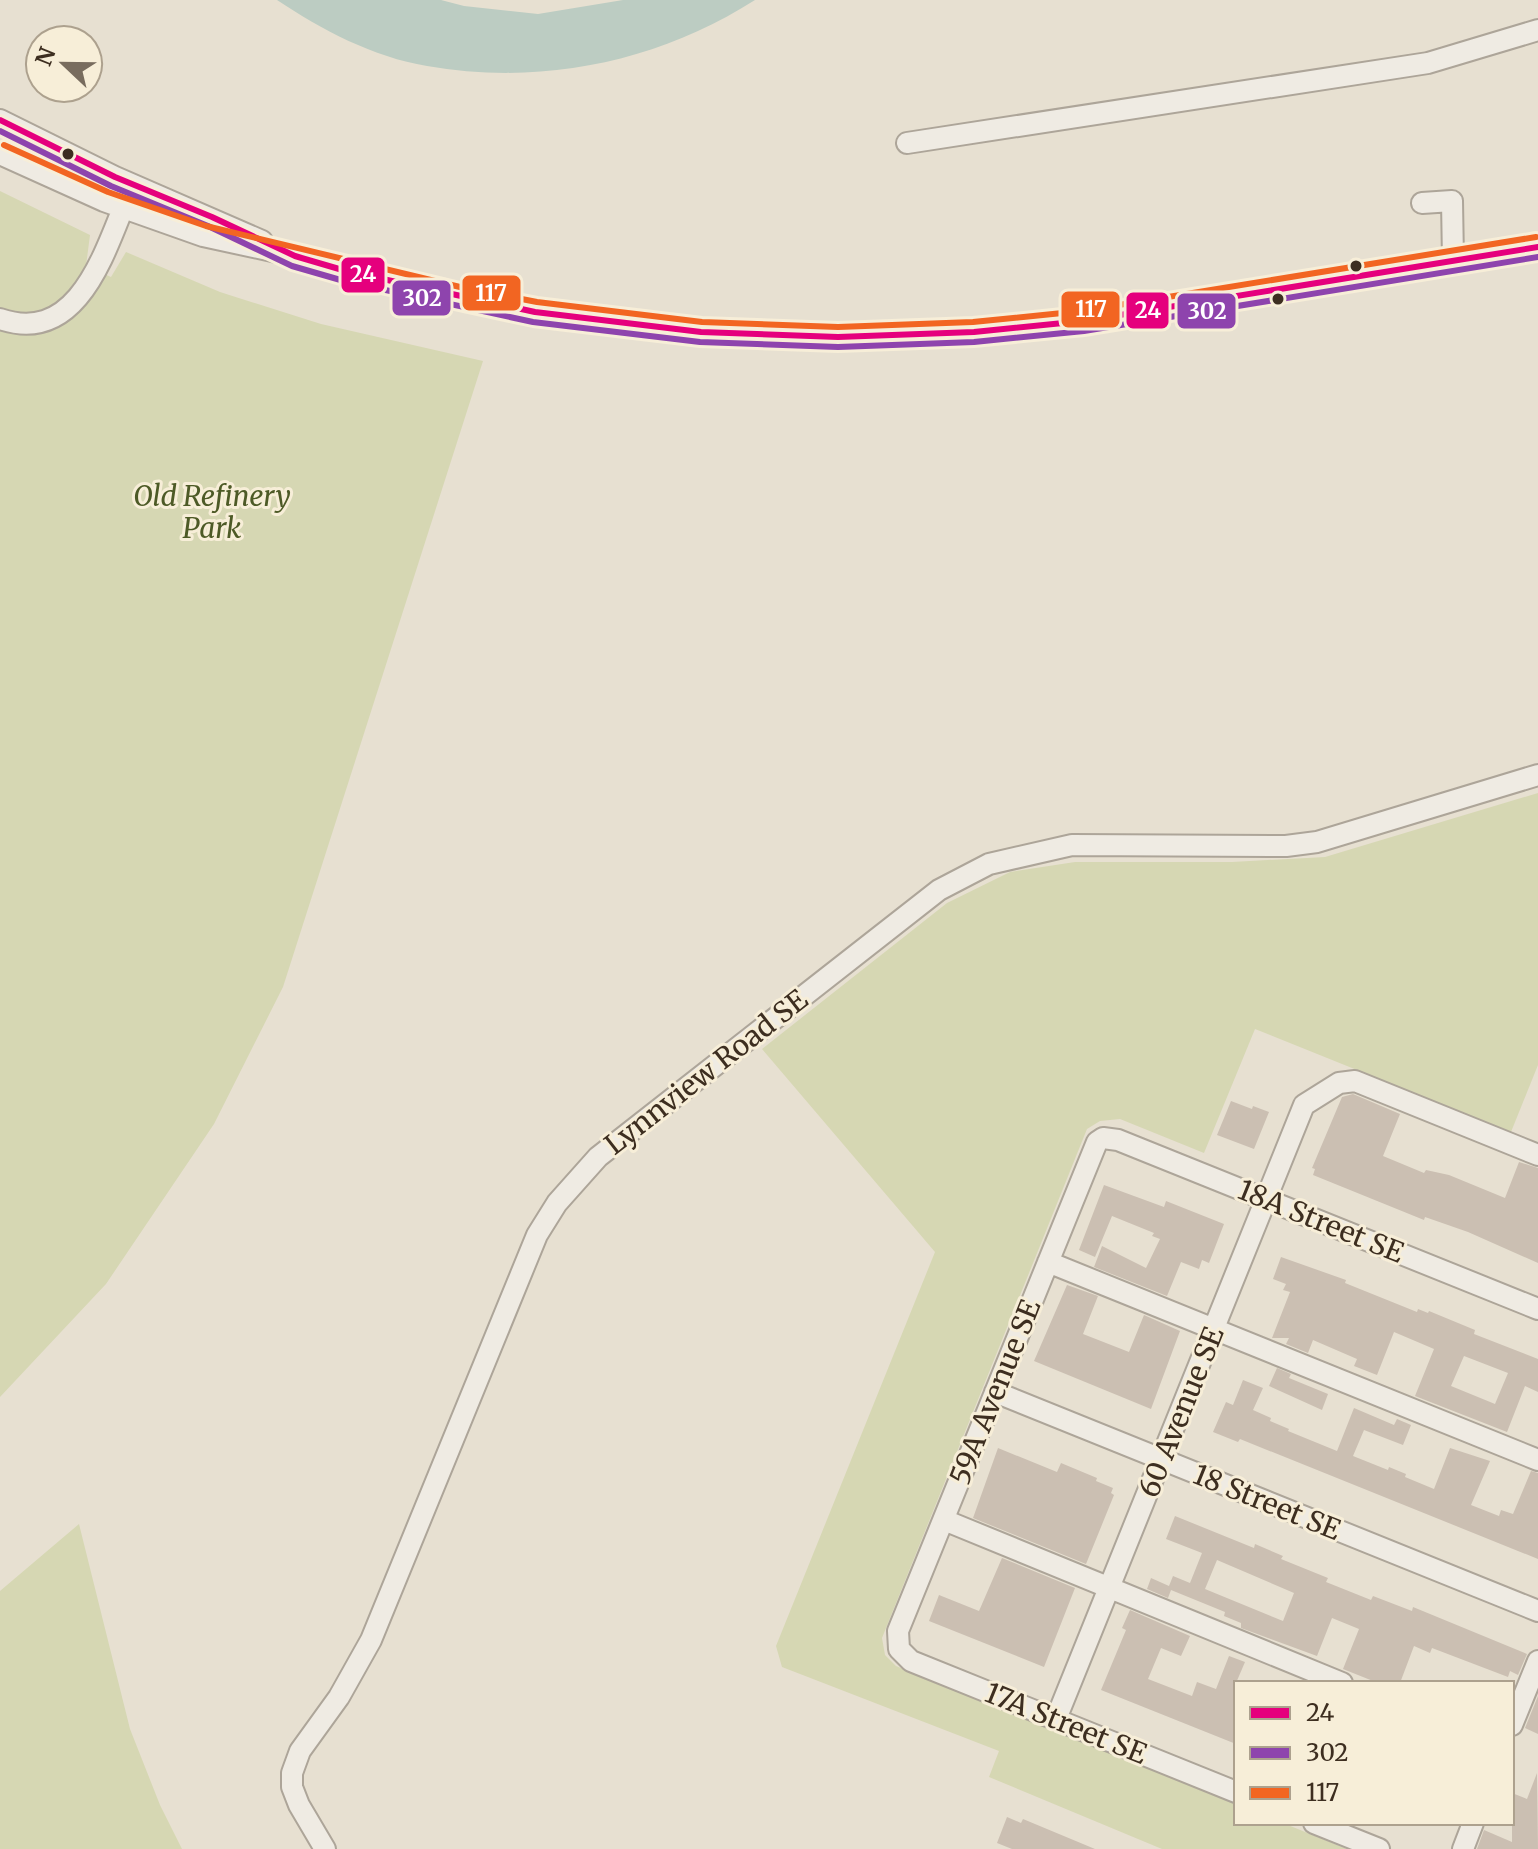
<svg xmlns="http://www.w3.org/2000/svg" width="1538" height="1849" viewBox="0 0 1538 1849" font-family="Merriweather,serif">
  <rect width="100%" height="100%" fill="#e7e0d1"/>
  <path fill="#d6d7b3" d="M0 191 90 235 86 266 111 277 126 252 220 292 321 324 483 361 283 987 214 1124 106 1284 0 1397Z
    M1538 793V1065L1511 1132 1255 1029 1204 1153 1120 1119 1100 1121 1087 1129 882 1638 885 1655 896 1666 1236 1804V1823H1283L1347 1849H1162L989 1777 999 1751 782 1667 776 1646 935 1252 762 1049 947 903 1010 872 1075 862H1232L1325 857Z
    M79 1524 130 1729 160 1805 182 1849H0V1591Z"/>
  <path fill="#bcccc2" d="M277 0H441L464 6 538 14 623 0H755C658 62 541 86 427 66 373 57 322 30 277 0Z"/>
  <path fill="#cbbfb2" fill-rule="evenodd" d="M1353 1094 1400 1114 1383 1156 1424 1173 1426 1170 1449 1175 1505 1198 1519 1162 1538 1168V1263L1468 1232 1425 1217 1424 1220 1313 1175 1315 1169 1312 1168 1342 1097Z
    M1231 1101 1252 1109 1253 1106 1269 1112 1254 1149 1217 1135Z
    M1104 1185 1164 1207 1166 1201 1224 1224 1209 1263 1202 1260 1199 1269 1181 1262 1167 1296 1094 1267 1102 1246 1146 1268 1160 1239 1152 1236 1154 1233 1112 1216 1095 1257 1079 1250Z
    M1281 1257 1346 1280 1345 1283 1417 1312 1418 1309 1428 1313 1429 1311 1475 1330 1474 1334 1538 1359V1392L1525 1386 1507 1432 1415 1396 1434 1349 1394 1332 1377 1375 1354 1366 1357 1359 1313 1340 1308 1353 1286 1344 1289 1338H1272L1290 1292 1283 1290 1286 1284 1273 1279ZM1464 1356 1508 1373 1495 1404 1451 1386Z
    M1067 1285 1098 1296 1083 1334 1129 1352 1144 1315 1180 1331 1151 1409 1034 1361Z
    M1277 1368 1291 1374 1289 1378 1328 1394 1322 1410 1269 1386Z
    M1243 1380 1263 1388 1253 1410 1271 1418 1270 1421 1289 1429 1288 1431 1337 1451 1354 1408 1394 1425 1397 1419 1411 1425 1403 1445 1364 1430 1353 1456 1388 1470 1389 1467 1406 1474 1405 1477 1434 1489 1450 1448 1490 1461 1471 1505 1499 1516 1501 1510 1513 1514 1531 1471 1538 1473V1559L1240 1439 1238 1442 1213 1432 1226 1402 1233 1405Z
    M998 1448 1057 1472 1061 1463 1097 1478 1096 1481 1113 1488 1111 1493 1114 1495 1086 1564 973 1518Z
    M1175 1516 1254 1548 1255 1544 1283 1556 1281 1559 1328 1578 1326 1582 1371 1600 1373 1596 1412 1611 1413 1607 1527 1654 1518 1675 1510 1671 1508 1677 1432 1648 1430 1653 1414 1646 1400 1683H1378L1343 1669 1359 1629 1332 1618 1317 1656 1241 1628V1623L1224 1616 1225 1612 1171 1590 1168 1598 1147 1589 1151 1578 1169 1586 1173 1576 1190 1583 1202 1553 1166 1539ZM1217 1560 1294 1593 1283 1621 1205 1589Z
    M1002 1558 1075 1588 1044 1667 929 1621 939 1595 979 1611Z
    M1130 1610 1190 1636 1181 1656 1161 1648 1148 1679 1192 1696 1197 1682 1216 1689 1229 1656 1245 1662 1236 1683V1744L1101 1690 1126 1630 1122 1628Z
    M1538 1696V1734L1525 1728Z
    M1537 1773 1538 1849H1477L1484 1830 1512 1842V1793L1527 1799Z
    M1007 1817 1021 1823 1023 1819 1095 1849H1012L997 1843Z"/>
  <g fill="none" stroke-linecap="round" stroke-linejoin="round">
    <defs>
      <path id="minor" d="M0 120 115 177 262 241
        M907 143 1428 63 1538 30
        M0 154 104 201 203 236 295 256 346 271 458 297 535 312 701 332 838 337 974 332 1083 321 1538 247
        M1422 203 1452 201 1453 260
        M0 319C79 346 105 250 128 196
        M1048 1262 1538 1460
        M995 1392 1538 1611
        M944 1520 1342 1683
        M1056 1719 1304 1105 1339 1083 1355 1081 1538 1155
        M1512 1725 1538 1661
        M1236 1792 911 1661 899 1649 898 1631 1097 1142 1103 1138 1118 1140 1538 1309
        M1314 1823 1379 1849
        M325 1849 299 1805 292 1787V1773L300 1751 339 1697 371 1640 537 1235 557 1203 598 1157 939 890 989 864 1072 845 1286 846 1317 842 1538 775
        M1463 1849 1473 1823"/>
    </defs>
    <use href="#minor" stroke="#ada599" stroke-width="24"/>
    <use href="#minor" stroke="#efebe3" stroke-width="20"/>
    <defs>
      <path id="bus-1" d="M0 120 115 177 212 217 295 256 346 271 535 312 701 332 838 337 974 332 1083 321 1538 247"/>
      <path id="bus-2" d="M0 131 111 186 208 226 292 266 344 281 533 322 700 342 838 347 974 342 1084 331 1538 257"/>
      <path id="bus-3" d="M4 145 108 192 206 226 460 287 537 302 702 322 838 327 973 322 1082 311 1536 237"/>
    </defs>
    <use href="#bus-1" stroke="#f7eed8" stroke-width="12"/>
    <use href="#bus-2" stroke="#f7eed8" stroke-width="12"/>
    <use href="#bus-3" stroke="#f7eed8" stroke-width="12"/>
    <use href="#bus-1" stroke="#e5007d" stroke-width="6"/>
    <use href="#bus-2" stroke="#8e44ad" stroke-width="6"/>
    <use href="#bus-3" stroke="#f26522" stroke-width="6"/>
  </g>
  <g fill="#3d2e20" stroke="#f7eed8" stroke-width="3">
    <circle cx="68" cy="154" r="7"/>
    <circle cx="1356" cy="266" r="7"/>
    <circle cx="1278" cy="299" r="7"/>
  </g>
  <g text-anchor="middle" dominant-baseline="central" stroke-width="6" stroke-linejoin="round" paint-order="stroke">
    <g font-size="28" font-style="italic" fill="#4d5a26" stroke="#f7eed8">
      <text x="212" y="496">Old Refinery<tspan x="212" dy="32">Park</tspan></text>
    </g>
    <g font-size="28" fill="#3d2e20" stroke="#f7eed8">
      <text transform="translate(706 1072) rotate(-38)">Lynnview Road SE</text>
      <text transform="translate(1321 1221) rotate(22)">18A Street SE</text>
      <text transform="translate(995 1392) rotate(-68)">59A Avenue SE</text>
      <text transform="translate(1181 1412) rotate(-68)">60 Avenue SE</text>
      <text transform="translate(1267 1502) rotate(22)">18 Street SE</text>
      <text transform="translate(1066 1723) rotate(22)">17A Street SE</text>
    </g>
  </g>
  <g stroke="#f7eed8" stroke-width="3">
    <rect x="340" y="256" width="46" height="38" rx="8" fill="#e5007d"/>
    <rect x="461" y="274" width="61" height="38" rx="8" fill="#f26522"/>
    <rect x="391" y="279" width="61" height="38" rx="8" fill="#8e44ad"/>
    <rect x="1060" y="290" width="61" height="39" rx="8" fill="#f26522"/>
    <rect x="1125" y="291" width="45" height="39" rx="8" fill="#e5007d"/>
    <rect x="1176" y="292" width="61" height="38" rx="8" fill="#8e44ad"/>
  </g>
  <g font-size="22" text-anchor="middle" font-weight="bold" fill="#fff">
    <text x="363" y="282">24</text>
    <text x="491" y="301">117</text>
    <text x="422" y="306">302</text>
    <text x="1091" y="317">117</text>
    <text x="1148" y="318">24</text>
    <text x="1207" y="319">302</text>
  </g>
  <rect x="1234" y="1681" width="280" height="144" fill="#f7eed8" stroke="#ada18e" stroke-width="2"/>
  <rect x="1250" y="1707" width="40" height="12" fill="#e5007d" stroke="#ada18e" stroke-width="2"/>
  <text x="1306" y="1721" font-size="24" fill="#3d2e20">24</text>
  <rect x="1250" y="1747" width="40" height="12" fill="#8e44ad" stroke="#ada18e" stroke-width="2"/>
  <text x="1306" y="1761" font-size="24" fill="#3d2e20">302</text>
  <rect x="1250" y="1787" width="40" height="12" fill="#f26522" stroke="#ada18e" stroke-width="2"/>
  <text x="1306" y="1801" font-size="24" fill="#3d2e20">117</text>
  <g transform="translate(64 64) rotate(292)"><circle r="38" fill="#f7eed8" stroke="#ada18e" stroke-width="2"/>
  <path d="M0-6L14 30L0 20L-14 30Z" fill="#786c5e"/>
  <text y="-12" font-size="22" font-weight="bold" text-anchor="middle" fill="#3d2e20">N</text>
  </g>
</svg>
